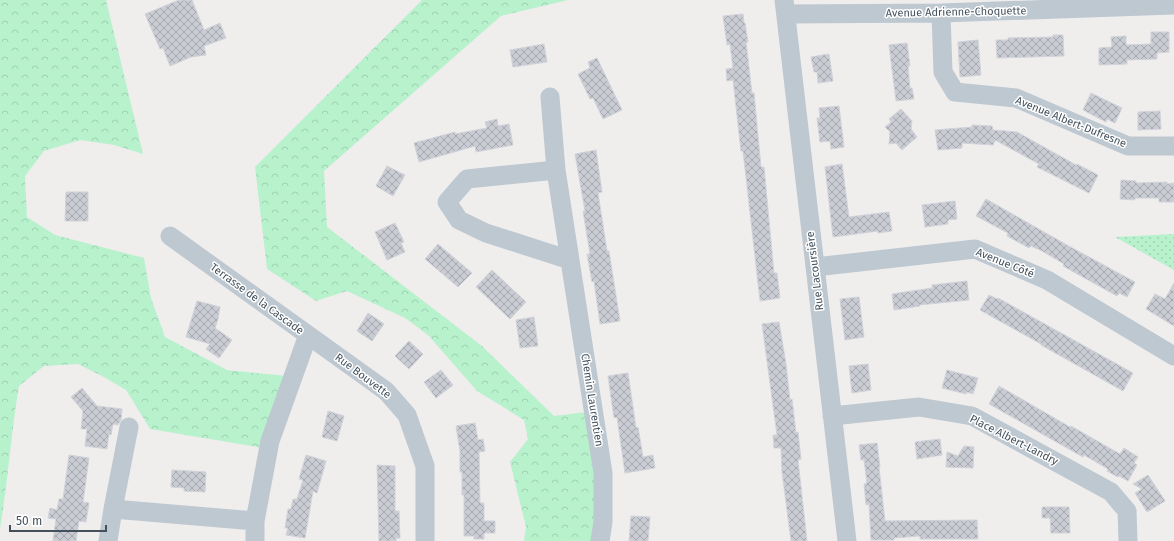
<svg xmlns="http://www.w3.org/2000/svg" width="1174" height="541" viewBox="0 0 1174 541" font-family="'Fira Sans',sans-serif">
  <defs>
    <pattern id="forest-crowns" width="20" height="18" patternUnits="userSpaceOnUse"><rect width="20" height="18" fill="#b8f2cd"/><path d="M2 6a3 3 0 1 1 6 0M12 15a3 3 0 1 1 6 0" fill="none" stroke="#9fd1b2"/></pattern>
    <pattern id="park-dots" width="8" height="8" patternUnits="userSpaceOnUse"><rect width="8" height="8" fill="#b8f2cd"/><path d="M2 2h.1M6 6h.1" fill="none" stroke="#9fd1b2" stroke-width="1.8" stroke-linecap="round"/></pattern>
    <pattern id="building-cross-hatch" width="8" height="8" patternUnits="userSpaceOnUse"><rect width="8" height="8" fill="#c9ccd3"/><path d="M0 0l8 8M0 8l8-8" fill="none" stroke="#a5a8ae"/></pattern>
  </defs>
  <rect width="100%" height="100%" fill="#f0eded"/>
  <path fill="url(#forest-crowns)" d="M0 0H106L143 154 114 145 80 140 44 151 25 176 27 217 55 235 144 258 151 298 165 337 227 370 287 376 269 449 150 429 126 390 102 376 78 364 44 366 19 386C11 433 8 481 0 529Z
    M422 0H568L501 16 324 171 327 227 482 346 554 416 594 411 600 541H524L526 527 510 462 528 439 524 420 477 391 428 335 405 318 347 291 316 301 267 269 255 167Z"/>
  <path fill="url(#park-dots)" d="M1174 234V270L1115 237Z"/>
  <path fill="url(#building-cross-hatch)" stroke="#d1d3da" d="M179 0H192L204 30 220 23 226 38 204 46 206 55 191 57 170 66 163 48 160 49 145 14Z
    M743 14 744 23H745L748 42H746L752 93H754L761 167H764L774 273H777L780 298 760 301 743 151H741L733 80 727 81 726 69 733 68 730 44 727 45 723 16Z
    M1151 32H1169V52L1157 53V59L1127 60V64L1099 65V48L1112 47 1111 37 1126 36V45L1151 44Z
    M1053 35H1063L1064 56 997 58 996 40H1008V38L1053 37Z
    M978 40 981 75 960 77 958 42Z
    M907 43 910 66H908L910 88H912L914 99 896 101 889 45Z
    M544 44 547 62 513 67 510 50Z
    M829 54 833 81 818 83 817 72H814L811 57Z
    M597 58 622 110 603 119 593 98 590 99 578 74 590 68 588 62Z
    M1091 93 1122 108 1115 123 1107 119 1106 122 1083 110Z
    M839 106 844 147 831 149 830 141 820 142 817 118H820L819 108Z
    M901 109 912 121 911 129 917 137 902 150 896 143 889 144 890 132 885 127 891 122 889 119Z
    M1160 111 1161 129 1138 130V112Z
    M497 119 498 126 509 124 513 145 476 152 475 146 419 162 414 143 455 132V134L487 128 485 122Z
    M972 125 992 126 993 130 1017 132 1076 165 1077 164 1098 175 1089 193 1037 167 1039 164 995 140 993 145 962 143V148L938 150 935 130 972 127Z
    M596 150 602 192 598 193 607 251H609L620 321 600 324 594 281 592 282 587 254H590L583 211H585L575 154Z
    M842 164 849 217 889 212 892 231 878 233V231L833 237 825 167Z
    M387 166 405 175 393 196 376 186Z
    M1121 180 1136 181V183L1167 182V184L1174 183V202H1159V198H1135V200L1120 199Z
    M66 192H88V221H65Z
    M986 199 1067 245 1135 282 1127 297 1119 293 1117 296 1063 266 1064 264 1042 251 1031 246 1029 248 1007 236 1008 233 976 216Z
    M955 201 957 219 948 220V224L925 227 922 205Z
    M395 223 404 242 401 243 405 252 387 260 375 232Z
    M438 244 472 273 458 287 425 259Z
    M492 270 526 302 510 319 476 287Z
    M967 281 969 300 919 305 920 306 894 310 892 294 932 288V285Z
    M1174 283V326L1146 309 1155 294 1165 299Z
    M989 295 997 299 998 298 1133 373 1123 391 1041 345V344L980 310Z
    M859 297 864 337 845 340 840 299Z
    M197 301 220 307 218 319 215 328 232 340 219 358 206 349 210 344 186 337Z
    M368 313 384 324 372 341 357 331Z
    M534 317 538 346 520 348 516 320Z
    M779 322 786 364 790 400 792 399 796 433 798 432 801 459 798 460 807 541H791L782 472 781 448H774L773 435H777L762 324Z
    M409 341 423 354 409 369 395 356Z
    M868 364 871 390 852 393 849 366Z
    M441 370 453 385 436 398 424 382Z
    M947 370 978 378 973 394 967 392 966 394 942 388Z
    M628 373 636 428 638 427 643 457 653 455 655 468 625 473 617 417 614 418 608 376Z
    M999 386 1070 427 1071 426 1120 454 1124 448 1138 457 1134 463 1137 465 1128 481 1119 476 1118 477 1107 471 1108 469 1084 455 1083 457 989 404Z
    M82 388 97 406 122 409 121 420 118 425 113 424 111 435 109 434 107 449 85 446 87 429H81L83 411 71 397Z
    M328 411 344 416 337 441 322 437Z
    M475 423 478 440 483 439 485 451 479 452 480 503H484V521H495V533H484V539H474V536H464V495H462V472H460V451L456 426Z
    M940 439 942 455 917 459 915 442Z
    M877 443 880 467H879L885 521 977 520 978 539H920V536L894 538V540H871L869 504 866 505 864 484 867 483 864 460H861L859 445Z
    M964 446 974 447 973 468 946 467 947 452 958 456Z
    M69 455 89 458 83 502 89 503 86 522 79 521 76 541H53L56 519 48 518 50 508 57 510 59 499H63Z
    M306 455 326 461 317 493 313 491 305 538 286 535 288 528H285L288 509H291L293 499H297L303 480 299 479Z
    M377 465 395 466V511H399L400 538H396V541H379Z
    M172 470 206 472 205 492 184 491V488L171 487Z
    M1148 475 1165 501 1147 512 1135 493 1142 489 1133 484Z
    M1042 507H1069L1070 533H1051L1050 518H1042Z
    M631 516 650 517 648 541H629Z"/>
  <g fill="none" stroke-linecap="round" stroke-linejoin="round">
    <path stroke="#bdc8d1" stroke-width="19" d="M784 0 847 541
      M941 13 943 72 955 92 1016 98 1128 146H1174
      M786 14 941 13 1174 5
      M550 97 556 170 603 473V522L600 541
      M556 170 467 179 447 202 459 220 486 233 570 260
      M170 236 386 391 407 415 425 466V541
      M815 267 975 249 1047 280 1174 356
      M832 416 919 407 972 416 1111 492 1127 511 1128 541
      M113 509 255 521
      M108 541 113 509 129 427
      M255 541V521L270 441 308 335"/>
  </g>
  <g text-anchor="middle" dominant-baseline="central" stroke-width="3" stroke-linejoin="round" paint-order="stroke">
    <g font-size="11" fill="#44515c" stroke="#fff">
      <text transform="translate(956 12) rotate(-1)">Avenue Adrienne-Choquette</text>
      <text transform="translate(1071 122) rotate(22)">Avenue Albert-Dufresne</text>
      <text transform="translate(1005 263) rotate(22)">Avenue Côté</text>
      <text transform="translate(815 271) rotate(-97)">Rue Lacoursière</text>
      <text transform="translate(257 299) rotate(36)">Terrasse de la Cascade</text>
      <text transform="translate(363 376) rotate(37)">Rue Bouvette</text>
      <text transform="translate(592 400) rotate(81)">Chemin Laurentien</text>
      <text transform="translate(1014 440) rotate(27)">Place Albert-Landry</text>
    </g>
  </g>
  <path d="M10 525v6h96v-6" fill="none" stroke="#44515c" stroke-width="2"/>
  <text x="16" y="525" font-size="12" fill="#44515c" stroke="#ffffff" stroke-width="3" paint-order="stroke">50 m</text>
</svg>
